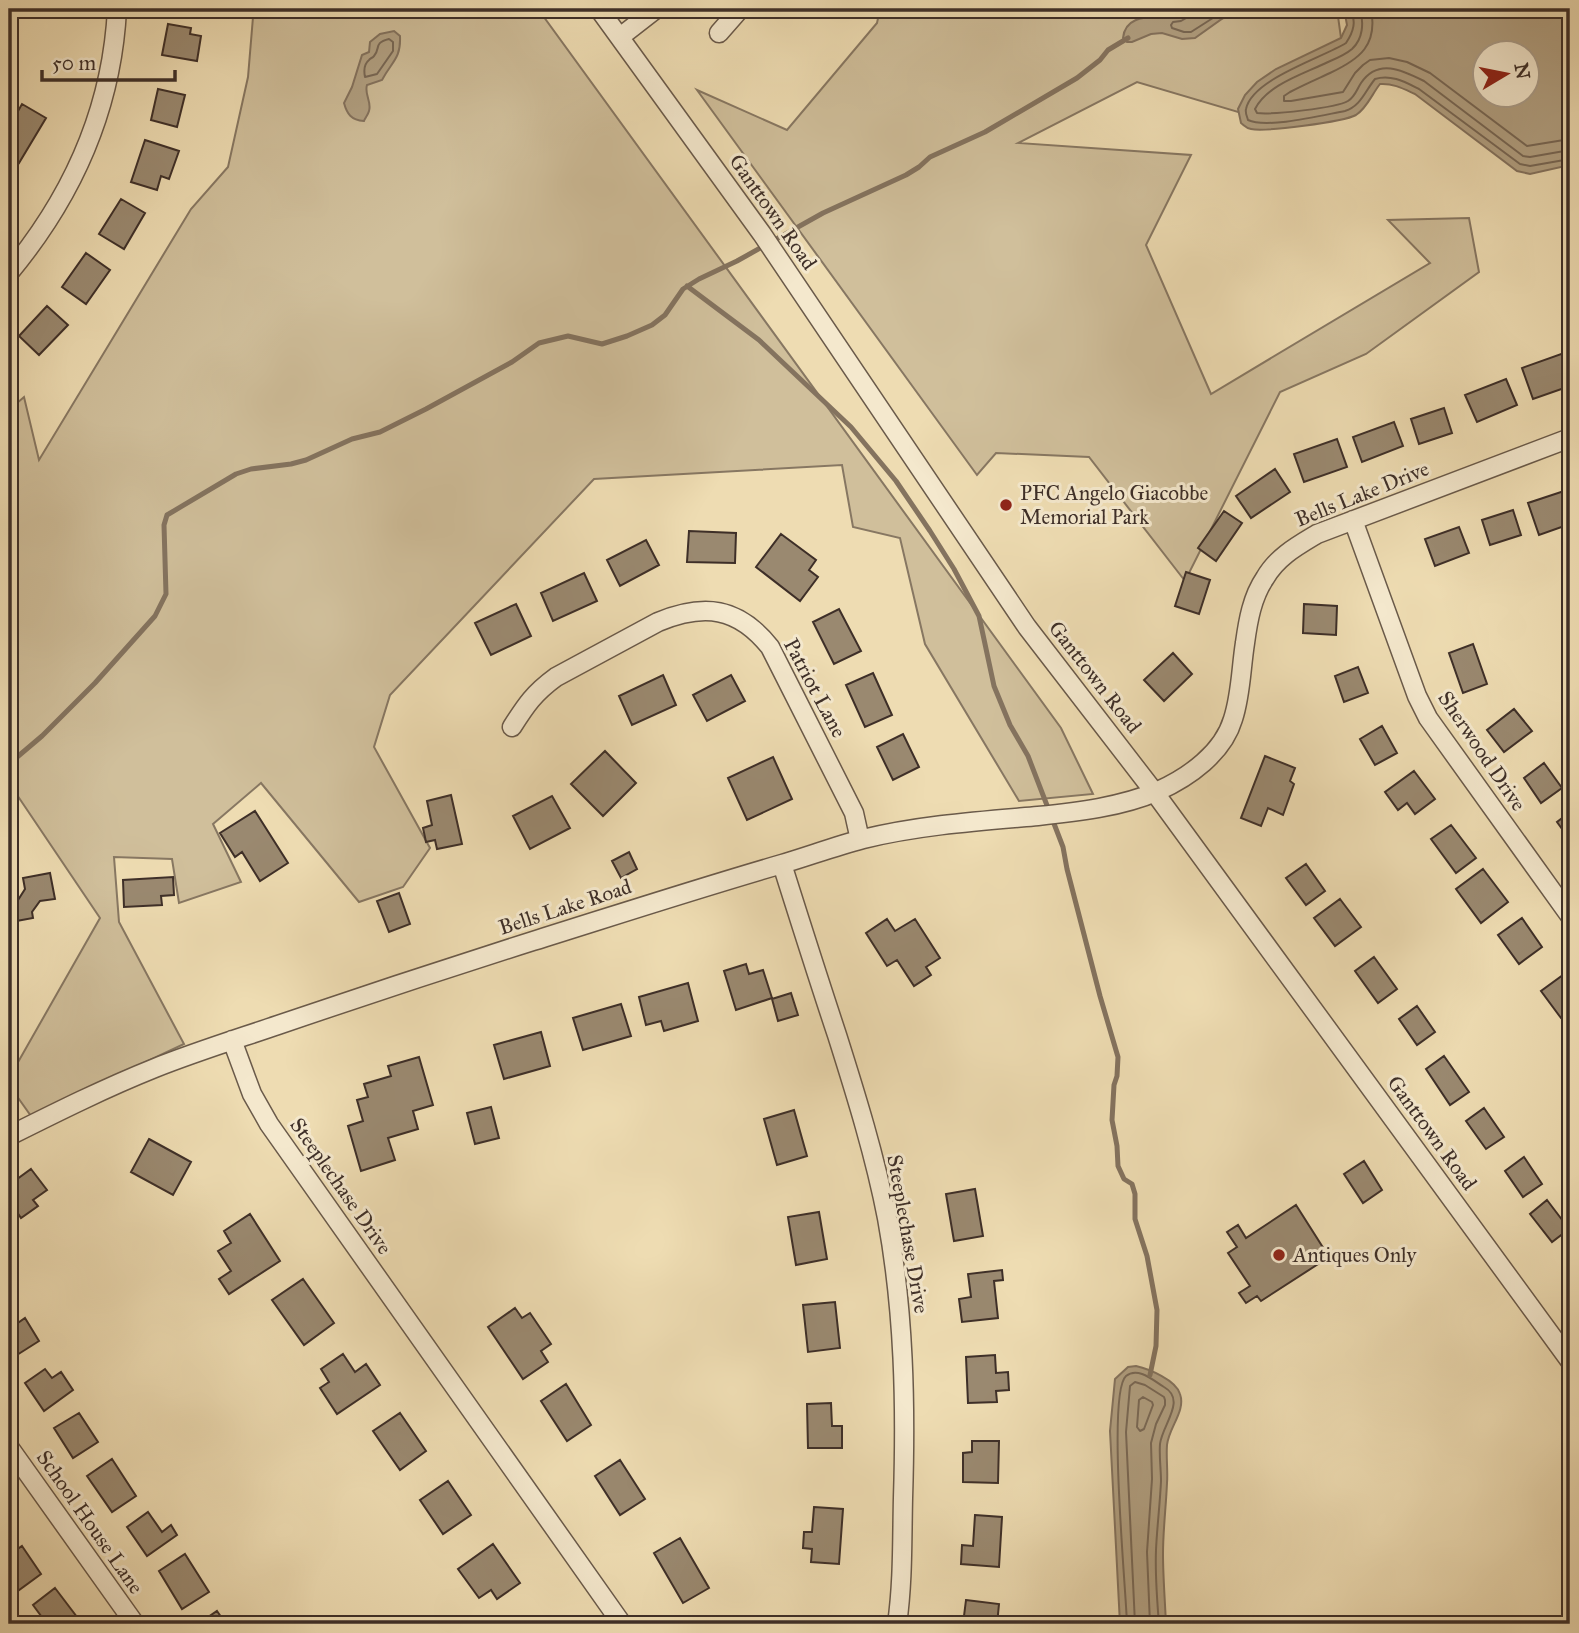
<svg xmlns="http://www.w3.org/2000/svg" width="1579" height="1633" viewBox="0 0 1579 1633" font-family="'IM FELL Great Primer',serif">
  <rect width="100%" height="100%" fill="#eedcb2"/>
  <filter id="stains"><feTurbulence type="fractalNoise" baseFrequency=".00286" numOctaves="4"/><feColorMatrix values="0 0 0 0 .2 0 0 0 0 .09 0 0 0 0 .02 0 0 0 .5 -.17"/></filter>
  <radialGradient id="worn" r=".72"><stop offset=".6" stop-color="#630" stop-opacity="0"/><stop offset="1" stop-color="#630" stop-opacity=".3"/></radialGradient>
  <path fill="#d0bf9b" stroke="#877762" stroke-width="2" d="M252 9H538L1061 728 1093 794 1019 801 925 644 900 538 853 527 842 465 594 479 390 695 374 747 430 848 403 887 359 902 261 783 213 824 241 882 179 903 172 859 114 857 119 922 184 1044 31 1116 9 1085V1078L100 918 9 783V410L24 397 39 460 191 209 228 167 248 77 253 17Z
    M880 9H1159L1126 33 1284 9H1337L1341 38 1238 112 1137 82 1018 143 1191 155 1146 245 1211 394 1430 263 1388 220 1469 218 1479 272 1366 354 1280 392 1185 581 1089 457 996 453 977 475 697 90 787 130 877 23Z"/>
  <path fill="#b2a183" stroke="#84735f" stroke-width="2" fill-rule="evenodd" d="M1189 9H1256L1226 16 1195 38 1182 39 1162 33 1151 34 1132 42H1127L1123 38C1126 10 1159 20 1179 14 1183 13 1186 10 1189 9Z
    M1344 9H1564L1570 15V165L1530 174 1517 171 1415 94C1404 89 1393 83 1380 84 1372 94 1367 108 1356 115 1343 122 1265 132 1251 129 1246 128 1245 126 1241 123L1238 109 1245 95 1257 82 1276 69 1341 38 1347 25ZM1484 52H1526V94H1484Z
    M394 31 400 36C401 59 392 61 382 80L367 85C364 94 372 102 369 111 368 115 365 118 364 121 351 120 347 114 344 103L352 87 362 55 369 52 370 42 380 34Z
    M1136 1366C1149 1369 1176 1380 1180 1394 1186 1411 1169 1427 1167 1445 1166 1458 1168 1471 1167 1483 1166 1507 1163 1530 1163 1554 1163 1577 1165 1601 1166 1624H1120L1110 1431 1115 1379 1128 1367Z"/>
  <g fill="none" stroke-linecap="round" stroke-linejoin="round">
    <path stroke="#786856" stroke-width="2" d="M1190 9 1188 17 1181 21 1173 22 1171 25 1172 28 1184 32H1191L1227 9
      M1351 9C1356 22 1354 31 1346 43 1322 58 1252 79 1246 109 1245 113 1247 116 1248 120 1267 129 1323 115 1345 111 1361 106 1365 91 1375 79 1391 74 1405 82 1419 89L1520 164 1530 166 1570 159
      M1360 9C1364 23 1363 39 1352 49 1345 55 1335 59 1328 62 1304 74 1268 84 1255 109L1257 113C1271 115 1336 108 1348 101 1355 97 1357 89 1361 83 1378 58 1402 70 1424 81L1523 156 1530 157 1570 150
      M1371 9C1378 45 1360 59 1330 73 1317 79 1303 85 1290 92L1284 96V101H1291L1343 92 1355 73 1363 65 1370 60 1389 58 1407 62 1430 73 1527 146 1570 139
      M389 39 393 42V51L377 74 365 77C364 72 364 64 369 60 370 58 373 58 374 56 381 48 373 43 389 39Z
      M1143 1397 1152 1402 1153 1405 1144 1429 1140 1431 1137 1427 1139 1400Z
      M1127 1624C1126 1589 1107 1393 1126 1376 1138 1366 1154 1381 1164 1387 1187 1400 1162 1425 1160 1444 1159 1456 1161 1469 1161 1481 1160 1504 1157 1527 1156 1550 1155 1574 1157 1600 1159 1624
      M1135 1624 1126 1432 1130 1386 1135 1382 1145 1385 1164 1397 1165 1400V1405L1156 1424 1151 1443 1152 1479 1147 1552 1150 1624"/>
    <path stroke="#84735f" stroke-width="5" d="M687 286 759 340 851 427 896 481 930 531 954 569 979 616 994 686 1010 725 1028 756 1063 847 1067 869 1100 996 1118 1057 1117 1076 1114 1085 1112 1120 1117 1146 1118 1166 1124 1179 1132 1184 1135 1194V1219L1147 1256 1157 1310 1156 1346 1150 1375
      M9 764 42 736 95 683 155 616 166 594 164 525 167 515 236 474 251 469 291 464 306 460 352 439 380 432 426 409 512 362 539 343 568 336 602 344 627 336 652 325 665 315 683 289 699 279 737 261 823 213 906 175 919 167 930 157 985 132 1077 78 1100 60 1108 50 1128 38"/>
  </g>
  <path fill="#9a8970" stroke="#3e2f28" stroke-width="2" d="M168 24 191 28 190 34 201 36 197 61 162 55Z
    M158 89 185 95 177 127 151 120Z
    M22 104 46 118 19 163 9 156V127Z
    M145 140 179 151 169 179 161 176 157 190 131 182Z
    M121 199 145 213 124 249 99 234Z
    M86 253 110 270 86 304 62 287Z
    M47 306 68 325 39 355 19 336Z
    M1564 353 1570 372V386L1533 399 1522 368Z
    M1506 379 1517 405 1477 422 1465 395Z
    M1444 408 1452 433 1419 444 1411 419Z
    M1394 422 1403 446 1362 462 1353 437Z
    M1337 439 1347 467 1304 482 1294 454Z
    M1275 469 1290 492 1251 518 1236 496Z
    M1567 490 1570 500V524L1539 535 1528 503Z
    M1513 510 1521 535 1490 545 1482 520Z
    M1224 511 1242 523 1216 561 1198 548Z
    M1459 527 1469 553 1435 566 1425 539Z
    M689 531 736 533 735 563 687 562Z
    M781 534 816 560 809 570 818 577 800 601 756 567Z
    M646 540 659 565 620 586 607 560Z
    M1186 572 1210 580 1199 614 1175 606Z
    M584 573 597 601 553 621 541 593Z
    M516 604 531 636 491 655 475 623Z
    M1304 604 1337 606 1336 635 1303 633Z
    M839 609 861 651 834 664 813 622Z
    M1473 644 1487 684 1463 693 1449 653Z
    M1173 653 1192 674 1164 701 1144 680Z
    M1358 667 1368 693 1344 702 1335 676Z
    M873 673 892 715 865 727 846 685Z
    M663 675 676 705 632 725 619 696Z
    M731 675 745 701 707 721 693 695Z
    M1514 709 1532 731 1504 752 1487 730Z
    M1382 726 1397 753 1375 765 1360 739Z
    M903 734 919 767 893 780 877 747Z
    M605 751 636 783 603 816 571 784Z
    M1265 756 1295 768 1290 781 1294 784 1283 815 1268 808 1261 826 1241 818Z
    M773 757 792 799 747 820 728 778Z
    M1544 763 1562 788 1541 803 1524 778Z
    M1414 771 1435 799 1415 814 1407 803 1398 810 1385 792Z
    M451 795 462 844 437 849 435 840 426 842 423 828 432 825 427 801Z
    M552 796 570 828 530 849 513 816Z
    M255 811 288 863 260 881 242 852 235 857 220 833Z
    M1570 812V840L1557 822Z
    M1451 825 1476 858 1456 873 1431 839Z
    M629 852 637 869 621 878 612 861Z
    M1306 864 1325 891 1306 905 1286 878Z
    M1483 869 1508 902 1481 923 1456 889Z
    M50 873 55 899 40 901 32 912 33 918 11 922 9 901 18 900 25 889 23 878Z
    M173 877 174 895 161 896 162 905 124 907 123 880Z
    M399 893 410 924 389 932 377 901Z
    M1340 899 1361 927 1335 946 1314 918Z
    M1522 918 1542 947 1519 964 1498 935Z
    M887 919 895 931 915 919 940 958 926 967 931 975 914 986 897 960 887 966 866 933Z
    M1374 957 1397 989 1378 1003 1355 971Z
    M746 964 749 974 763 970 772 998 736 1010 724 971Z
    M1563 975 1570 986V1012L1561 1018 1541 991Z
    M688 983 698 1021 664 1031 661 1021 646 1025 639 997Z
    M791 993 798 1015 778 1021 772 999Z
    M621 1004 631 1036 583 1050 573 1018Z
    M1417 1006 1435 1032 1417 1045 1399 1019Z
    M541 1032 550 1066 504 1079 494 1045Z
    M1444 1056 1469 1092 1450 1105 1426 1069Z
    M419 1057 433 1105 413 1111 418 1129 388 1138 395 1160 361 1171 348 1126 363 1121 357 1100 368 1097 364 1084 391 1076 388 1066Z
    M491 1107 499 1138 475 1144 467 1113Z
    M1484 1108 1504 1137 1486 1149 1466 1121Z
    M794 1110 807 1156 777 1165 764 1119Z
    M149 1139 191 1162 173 1195 131 1172Z
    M1524 1157 1542 1184 1523 1197 1505 1171Z
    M1364 1161 1382 1190 1363 1203 1344 1174Z
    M31 1169 47 1190 33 1200 38 1206 21 1218 9 1200V1185Z
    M975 1189 983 1236 954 1241 946 1194Z
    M1547 1200 1569 1229 1552 1242 1530 1214Z
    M1296 1205 1329 1257 1261 1301 1257 1296 1246 1303 1239 1293 1250 1286 1228 1253 1237 1247 1227 1232 1238 1225 1246 1238Z
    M819 1212 827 1259 796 1265 788 1217Z
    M250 1214 280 1261 229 1294 219 1279 231 1271 218 1251 231 1243 224 1231Z
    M1002 1270 1003 1280 994 1281 998 1318 962 1322 959 1299 971 1297 968 1274Z
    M303 1279 334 1323 304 1345 272 1300Z
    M835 1302 840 1348 808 1352 803 1305Z
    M515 1308 522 1318 530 1313 551 1344 541 1351 548 1362 523 1379 488 1327Z
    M25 1318 39 1341 9 1360V1322L12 1327Z
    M343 1354 355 1372 366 1364 380 1385 337 1414 320 1388 329 1382 321 1369Z
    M995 1355 996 1373 1008 1372 1009 1390 996 1391 997 1402 968 1403 966 1357Z
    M45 1369 52 1378 61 1372 73 1390 44 1411 25 1383Z
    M566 1384 591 1425 567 1441 541 1401Z
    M831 1403 832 1426H842V1448H808L807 1404Z
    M79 1413 98 1442 73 1458 54 1428Z
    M400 1413 426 1451 400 1470 373 1431Z
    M972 1441H999L998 1483 963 1482V1453L972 1452Z
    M112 1459 136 1496 112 1512 87 1476Z
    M620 1460 645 1499 620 1515 595 1476Z
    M448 1481 471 1515 443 1534 420 1500Z
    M814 1507 843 1509 839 1564 811 1562 812 1549 803 1548 804 1532H812Z
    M148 1512 162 1532 171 1525 177 1535 147 1556 127 1527Z
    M975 1515 1002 1517 999 1567 961 1564 962 1545 973 1546Z
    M680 1538 709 1588 683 1603 654 1553Z
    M493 1544 520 1583 497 1599 491 1590 479 1598 458 1569Z
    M22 1546 41 1574 15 1593 9 1585V1555Z
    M185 1554 209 1592 182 1609 159 1571Z
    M55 1588 77 1617 67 1624H47L33 1605Z
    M966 1600 999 1604 997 1624H963Z
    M217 1611 226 1624H198Z"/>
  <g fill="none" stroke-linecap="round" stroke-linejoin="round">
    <defs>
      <path id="minor" d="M599 9 762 234 1027 627 1155 793 1570 1361
        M719 33 740 9
        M620 37 656 9
        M9 273C73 196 112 110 117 9
        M1353 520 1417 696 1428 718 1570 916
        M512 727C526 705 534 693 556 677L658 622C704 603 738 607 770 647L854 813 860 840
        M782 864C800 921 818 978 837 1035 856 1095 875 1156 887 1218 904 1311 906 1404 903 1498 902 1540 903 1583 897 1624
        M232 1040 252 1094 269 1124 622 1624
        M9 1136C57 1112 105 1088 155 1068 195 1052 237 1039 278 1025 363 996 448 968 533 941 616 915 699 888 782 864 809 856 836 846 863 839 920 825 980 821 1038 816 1077 812 1121 807 1158 791 1189 777 1223 753 1233 719 1241 695 1241 668 1245 643 1248 621 1252 597 1265 578 1277 557 1297 546 1317 534L1570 438
        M9 1447 135 1624"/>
    </defs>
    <use href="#minor" stroke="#6a5a4a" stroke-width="21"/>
    <use href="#minor" stroke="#f4e8cd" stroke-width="18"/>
  </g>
  <g fill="#8f2418" stroke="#f4e8cd" stroke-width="2.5">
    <circle cx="1006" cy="505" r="7"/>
    <circle cx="1279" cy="1255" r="7"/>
  </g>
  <g text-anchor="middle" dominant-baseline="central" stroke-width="6" stroke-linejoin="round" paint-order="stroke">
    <g font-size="21" fill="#3e2f28" stroke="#f4e8cd">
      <text transform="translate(773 212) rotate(55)">Ganttown Road</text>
      <text transform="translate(1362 494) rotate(-22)">Bells Lake Drive</text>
      <text transform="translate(1095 677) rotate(52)">Ganttown Road</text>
      <text transform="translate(815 688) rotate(62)">Patriot Lane</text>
      <text transform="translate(1482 751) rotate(56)">Sherwood Drive</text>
      <text transform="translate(565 907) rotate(-18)">Bells Lake Road</text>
      <text transform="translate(1432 1133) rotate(54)">Ganttown Road</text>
      <text transform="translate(341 1186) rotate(55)">Steeplechase Drive</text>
      <text transform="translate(908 1234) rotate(80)">Steeplechase Drive</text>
      <text transform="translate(90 1522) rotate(55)">School House Lane</text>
    </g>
    <g font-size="21" fill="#3e2f28" stroke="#f4e8cd" text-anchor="start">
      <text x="1020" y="493">PFC Angelo Giacobbe<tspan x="1020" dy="24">Memorial Park</tspan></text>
      <text x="1293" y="1255">Antiques Only</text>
    </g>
  </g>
  <rect width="1579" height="1633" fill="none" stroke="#eedcb2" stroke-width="35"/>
  <rect x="10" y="10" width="1558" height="1612" fill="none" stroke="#3e2f28" stroke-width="3.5"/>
  <rect x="18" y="18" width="1544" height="1598" fill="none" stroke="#3e2f28" stroke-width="2"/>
  <g transform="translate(1506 74) rotate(80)"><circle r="33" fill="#f4e8cd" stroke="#ab9e8b" stroke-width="2"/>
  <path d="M0-5L12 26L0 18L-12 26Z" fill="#8f2418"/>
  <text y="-10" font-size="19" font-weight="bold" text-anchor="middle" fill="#3e2f28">N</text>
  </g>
  <path d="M42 70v10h133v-10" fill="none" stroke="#3e2f28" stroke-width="3.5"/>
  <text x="52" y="70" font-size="21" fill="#3e2f28" stroke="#f4e8cd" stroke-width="5" paint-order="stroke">50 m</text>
  <rect width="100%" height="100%" filter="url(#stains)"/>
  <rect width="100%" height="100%" fill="url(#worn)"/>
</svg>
